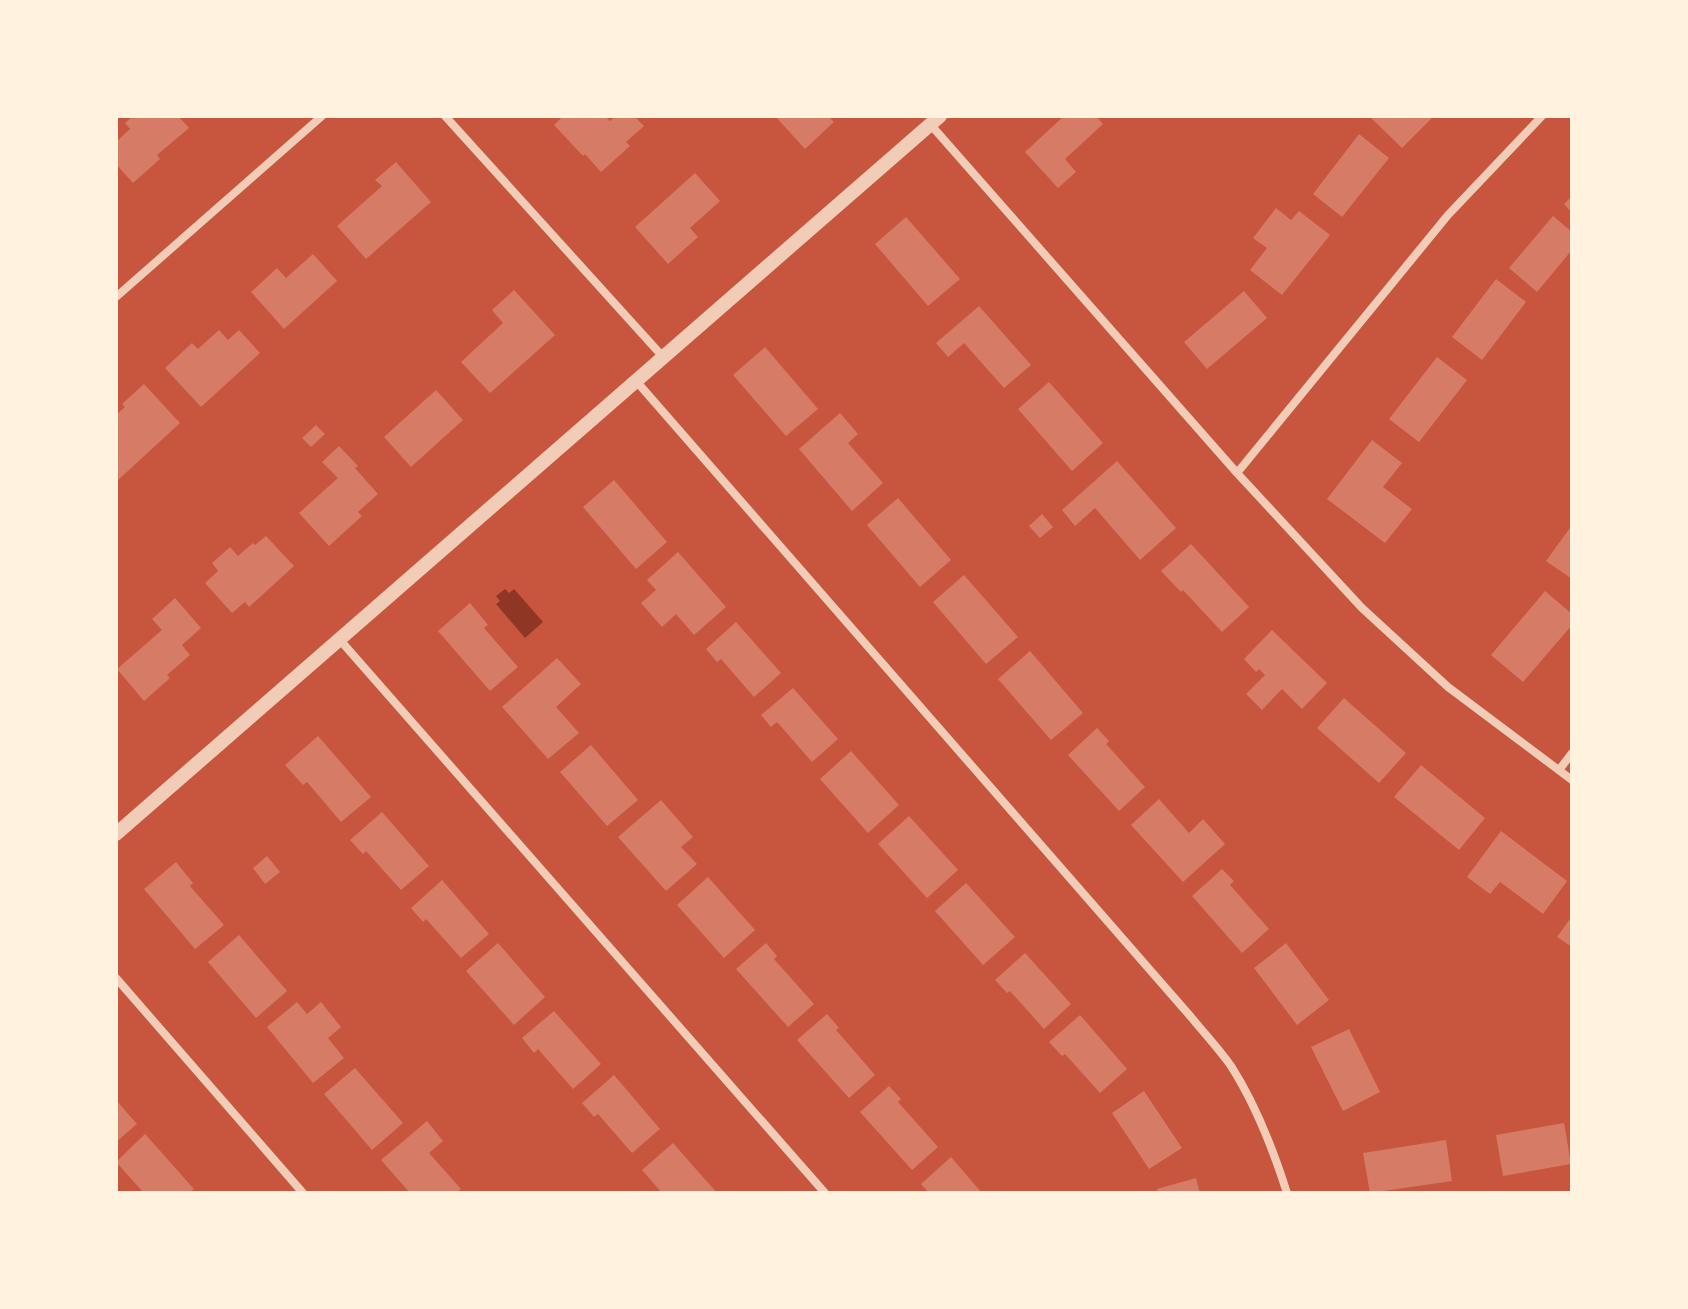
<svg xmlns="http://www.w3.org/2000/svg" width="1688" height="1309" viewBox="0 0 1688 1309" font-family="Overpass,sans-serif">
  <rect width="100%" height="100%" fill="#c8553d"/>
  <path fill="#8f3625" d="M505 589 509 593 514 589 543 622 525 638 496 604 500 601 496 596Z"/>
  <path fill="#d67c66" d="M133 116H178L189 128 157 155 160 159 133 183 116 164V142L130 129 125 123Z
    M563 116H605L610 121 615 116H634L644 126 626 142 630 146 601 172 585 154 583 156 554 125Z
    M775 116H828L834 122 805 149Z
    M1064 116H1096L1103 124 1065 159 1076 172 1058 188 1025 152Z
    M1369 116H1434L1402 148Z
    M1359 134 1389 158 1342 217 1313 194Z
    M396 162 431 202 366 259 337 226 382 186 375 180Z
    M695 173 720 201 690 228 698 237 668 264 635 227Z
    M1572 196V213L1564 204Z
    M1276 208 1291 220 1299 211 1330 235 1282 295 1250 270 1267 248 1253 238Z
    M1553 216 1572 232V250L1537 292 1509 268Z
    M906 217 960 279 928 306 875 244Z
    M313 254 337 281 284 329 251 292 277 268 286 278Z
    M1496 279 1526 302 1482 360 1452 337Z
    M514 290 555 335 490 393 461 362 503 323 492 310Z
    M1244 291 1267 318 1207 369 1184 342Z
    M979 306 1031 365 1004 388 964 343 948 357 936 343Z
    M219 330 228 340 239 330 260 353 201 407 165 368 192 343 198 349Z
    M765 347 818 409 786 436 733 375Z
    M1437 357 1467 380 1419 442 1389 419Z
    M1049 382 1103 443 1072 471 1018 409Z
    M144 384 180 423 116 482V415L125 407 122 404Z
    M436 390 463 420 411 467 384 437Z
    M840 413 858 434 848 443 883 483 852 511 799 449Z
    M316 425 325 434 311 447 302 438Z
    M1372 440 1402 463 1383 487 1412 509 1385 543 1327 499Z
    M339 446 358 466 355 468 378 494 358 512 362 516 329 546 299 513 338 478 322 462Z
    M1117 461 1176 528 1140 560 1095 508 1075 526 1062 510Z
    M614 480 667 542 636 569 583 507Z
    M898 498 951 560 920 587 867 525Z
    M1042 514 1053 527 1040 538 1029 526Z
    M1572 525V579L1546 561Z
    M266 536 294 566 249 607 245 602 232 613 205 583 218 571 212 563 230 547 238 556 253 543 255 545Z
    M1191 544 1249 607 1222 632 1183 590 1181 592 1161 571Z
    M678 552 726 607 694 635 676 614 662 627 641 603 656 590 647 580Z
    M964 575 1018 637 986 664 933 602Z
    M1545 591 1572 614V625L1523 682 1491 655Z
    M175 598 201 628 182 645 190 655 167 675 170 678 144 701 117 669 162 630 152 619Z
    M470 603 488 625 484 628 518 667 490 691 438 631Z
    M736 622 781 673 754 697 721 659 717 662 706 649Z
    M1272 630 1327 683 1302 709 1282 689 1262 710 1246 694 1265 675 1259 669 1256 672 1244 659Z
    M1030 651 1083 713 1051 740 998 679Z
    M557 658 581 684 556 707 579 733 548 759 502 707Z
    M793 688 838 739 812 762 777 722 771 727 761 715Z
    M1344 698 1406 753 1379 783 1317 728Z
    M1097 728 1109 741 1106 744 1145 787 1119 811 1068 755Z
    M318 736 371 797 341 822 307 782 303 785 285 765Z
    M591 745 638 800 607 826 560 772Z
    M851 751 899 805 868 833 820 779Z
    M1421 765 1485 818 1459 850 1394 797Z
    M1159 799 1189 833 1203 819 1225 844 1183 882 1131 825Z
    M661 800 693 837 681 847 697 864 666 891 618 837Z
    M382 812 429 866 401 890 366 851 363 854 350 840Z
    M909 816 958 870 927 898 878 844Z
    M1501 831 1567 881 1543 914 1500 882 1490 894 1467 877Z
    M267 856 280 872 265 884 253 868Z
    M176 862 193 883 190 886 224 925 195 949 144 889Z
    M1222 869 1234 881 1230 885 1269 929 1242 953 1192 896Z
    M708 877 755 930 724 958 677 905Z
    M442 880 489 934 461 958 426 919 423 922 411 908Z
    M966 883 1015 937 983 965 935 911Z
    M1572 916V947L1557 937Z
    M239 935 287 991 256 1018 208 962Z
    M498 943 545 997 514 1025 466 971Z
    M766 943 777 956 774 959 814 1004 788 1027 736 969Z
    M1286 943 1329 1000 1297 1025 1254 968Z
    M1025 953 1071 1004 1044 1029 1010 991 1007 993 995 980Z
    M297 1002 307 1014 321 1002 341 1027 328 1038 344 1058 313 1083 267 1027Z
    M554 1011 601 1064 573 1089 538 1049 534 1053 522 1038Z
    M827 1014 839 1028 836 1030 875 1075 849 1098 797 1040Z
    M1080 1015 1127 1069 1100 1093 1065 1054 1062 1056 1049 1042Z
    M1349 1029 1380 1092 1343 1111 1311 1047Z
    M355 1068 403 1123 372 1150 324 1094Z
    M614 1075 660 1129 632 1153 598 1114 594 1117 582 1103Z
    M889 1086 901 1099 898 1102 938 1147 912 1170 860 1112Z
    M1144 1091 1182 1148 1149 1169 1112 1113Z
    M116 1100 137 1124 116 1142Z
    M427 1121 443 1141 429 1153 461 1189 456 1193H410L381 1160Z
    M1564 1123 1571 1164 1503 1176 1496 1135Z
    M145 1134 194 1189 189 1193H144L116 1162Z
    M1446 1140 1452 1181 1370 1193 1363 1153Z
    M673 1143 717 1193H662L642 1170Z
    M951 1157 982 1193H929L921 1184Z
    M1196 1178 1200 1193H1158L1157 1189Z"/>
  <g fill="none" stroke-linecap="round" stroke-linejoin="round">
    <path stroke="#f1ccb7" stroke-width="8" d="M445 116 664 358
      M930 124 1237 473 1362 608 1448 687 1572 780
      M116 297 322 116
      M637 382 1191 1017C1204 1033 1219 1049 1231 1066 1256 1105 1273 1149 1287 1193
      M1237 473 1448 215 1542 116
      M340 640 825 1193
      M1559 770 1572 753
      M116 978 303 1193"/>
    <path stroke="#f1ccb7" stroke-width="14" d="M116 834 940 116"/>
  </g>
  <rect width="1688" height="1309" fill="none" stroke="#fff3e0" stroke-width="236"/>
</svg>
